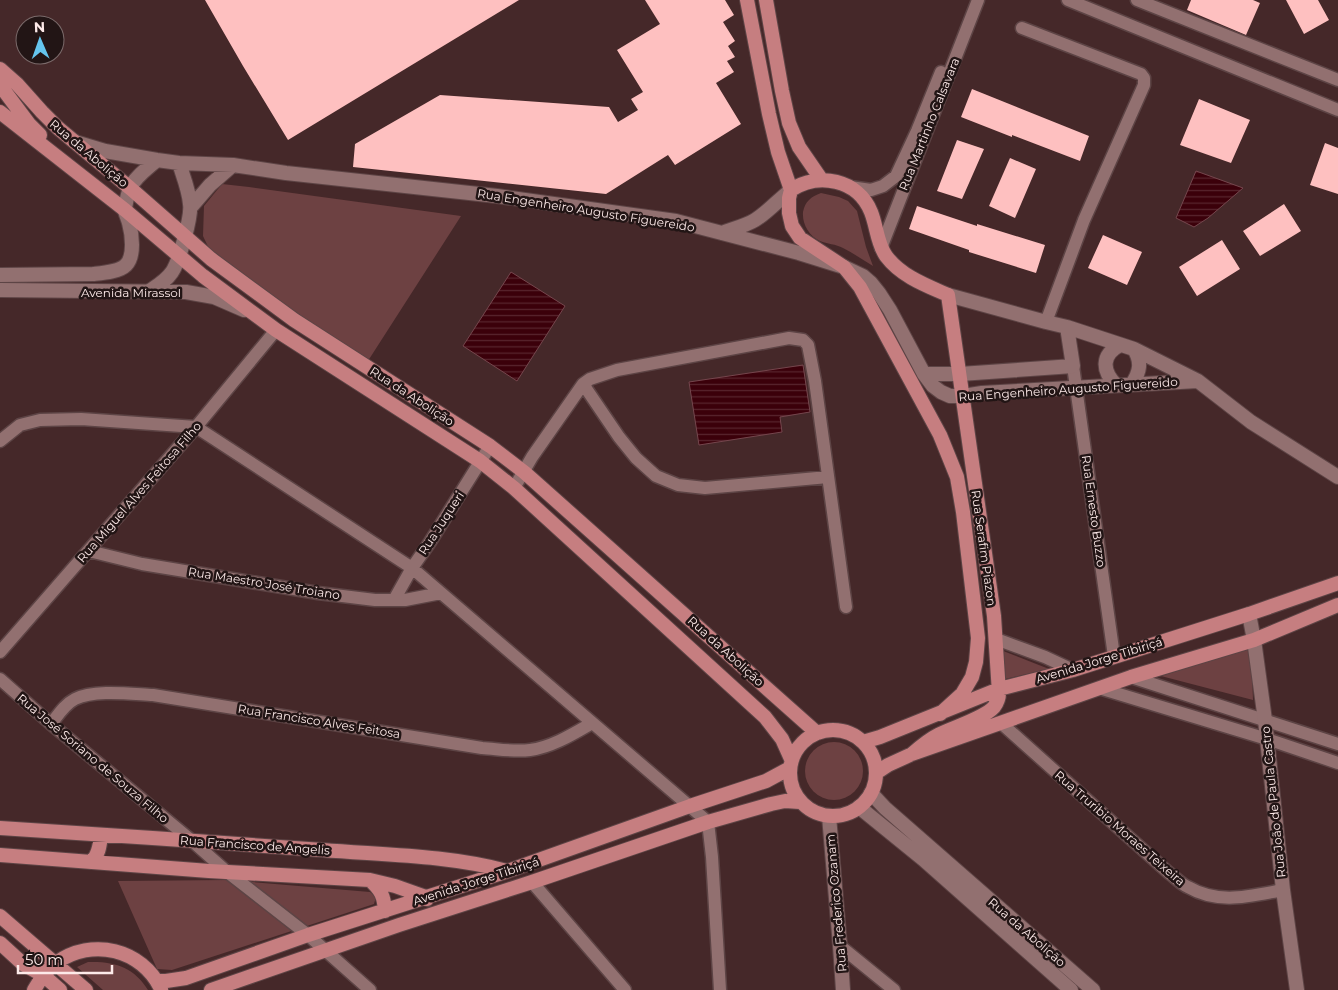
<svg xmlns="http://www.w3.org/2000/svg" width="1338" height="990" viewBox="0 0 1338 990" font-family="Montserrat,sans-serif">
  <defs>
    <pattern id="water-rules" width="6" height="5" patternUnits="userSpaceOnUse" patternTransform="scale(1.25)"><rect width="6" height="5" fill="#3b000a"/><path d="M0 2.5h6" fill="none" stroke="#58252e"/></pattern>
  </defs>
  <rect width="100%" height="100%" fill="#452829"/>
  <path fill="#6d4142" d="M222 184 249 187 461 216 366 364 213 257 203 236 204 206Z
    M821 193 839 197 848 201 857 211 866 247 873 266C863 260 853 253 843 248 836 244 827 244 820 241 809 236 802 224 803 212 805 201 811 197 821 193Z
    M1251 648 1253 700 1161 676Z
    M998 649 1049 669 1001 680Z
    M805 771a29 29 0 1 1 58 0a29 29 0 1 1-58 0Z
    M229 880 370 892 376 897 374 904 172 970 157 969 118 881Z
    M88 962C114 961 134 967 148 990H103L77 967Z"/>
  <path fill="url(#water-rules)" stroke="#75464d" d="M1196 171 1243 188 1208 218 1194 227 1176 218Z
    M511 272 565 306 517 381 463 346Z
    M803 365 810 412 780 417 782 432 699 445 689 382Z"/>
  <path fill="#fec0c0" d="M205 0H519L288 140 243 66Z
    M645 0H725L734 15 723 22 735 41 728 46 735 57 727 61 734 72 716 83 741 124 675 165 668 155 606 194 353 167 355 144 440 95 609 107 618 122 638 110 631 99 643 92 617 50 660 24Z
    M1191 0H1253L1260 3 1246 35 1187 10Z
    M1286 0H1318L1329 20 1304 34Z
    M972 89 1089 136 1080 161 1012 135V137L961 117Z
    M1199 99 1250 120 1231 163 1180 145Z
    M957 140 984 149 962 199 937 191Z
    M1325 143 1338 148V194L1310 185Z
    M1010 158 1036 169 1015 218 989 206Z
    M1284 204 1301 231 1260 256 1243 231Z
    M917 206 977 226V224L1045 245 1036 273 969 252V250L909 229Z
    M1103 235 1142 252 1127 285 1088 268Z
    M1222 240 1240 269 1197 296 1179 267Z"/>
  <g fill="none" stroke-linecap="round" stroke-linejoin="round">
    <defs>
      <path id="minor" d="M1068 0 1338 110
        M1137 0 1338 80
        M1022 28 1141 74 1144 78V85L1084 220 1046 322
        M850 187 871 190 883 186 896 176 917 131 941 72
        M881 248 978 0
        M1073 366 1114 656
        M583 384 619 437 636 458 656 476 678 485 705 488 828 477
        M0 441 20 425 40 420 81 419 196 427 412 568 708 822 712 857 720 990
        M514 488 532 457 583 384 590 379 617 370 789 338 803 340 808 345 815 381 846 607
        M89 551 142 564 318 593 375 600H405L441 593
        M394 600 412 568 430 542 490 446
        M996 639 1045 657 1073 670
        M0 652 196 427 276 330
        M1131 677 1338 744
        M0 679 51 724 191 840 226 871 308 935 370 990
        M1099 688 1267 739 1338 763
        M1001 723 1169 873C1176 878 1181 884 1188 887 1219 905 1250 896 1283 890
        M51 724C58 715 65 704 75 699 94 689 132 694 153 695L482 748C498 749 514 752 530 750 552 747 573 734 592 723
        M532 882 625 990
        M840 946 894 990"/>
      <path id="tertiary" d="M1249 614 1254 640 1265 720 1283 890 1297 990"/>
      <path id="secondary" d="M75 142 105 151 157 160 179 163 233 165 286 173 497 196 676 221 799 253 844 267 863 276 871 283 879 293 890 310 924 374 933 386 941 392 950 396H963L982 393 1198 381
        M191 207 210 185 233 165
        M722 233C732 229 745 226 755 220 768 212 778 200 791 190
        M0 275 93 274C103 273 119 272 126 265 135 256 132 234 129 223 128 219 126 215 125 211 125 205 128 194 130 188 135 177 148 168 157 160
        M0 290 186 292 214 297 244 310
        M148 292C157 286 166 281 172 272 179 262 192 216 190 204 189 190 183 176 179 163
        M948 295 1046 322 1067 327 1134 349 1198 381 1251 422 1338 477
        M924 374H960L1073 366 1067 327
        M1132 384C1140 372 1142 362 1134 349
        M1116 385C1102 371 1101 355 1120 345
        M871 793 885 808 1093 990
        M859 807 923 859 1071 990
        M829 816 840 946 843 990"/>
      <path id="primary" d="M747 0 769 114 778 152 791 190 789 198V213L792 226 800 238 844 267 860 287 940 435 957 477 963 512 978 638 976 662 972 677 962 694 940 714
        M766 0 782 91 789 123 799 147 821 179
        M0 69 17 84 42 112 58 128 130 188 211 259 294 320 490 446 524 472 817 733
        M0 85 29 124 40 135
        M0 112 125 210 203 276 276 330 480 461 514 488 765 717 782 739 791 759
        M791 190C818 172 858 179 871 212 877 227 877 243 886 256 901 276 925 285 948 295L994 616 999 693C999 698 997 703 994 707 983 719 953 727 938 735 928 740 920 747 912 754
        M790 773a43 43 0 1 1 86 0a43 43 0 1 1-86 0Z
        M863 742 880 737 999 689 1073 670 1249 614 1338 583
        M876 773 888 765 912 754 1131 677 1254 640 1338 605
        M0 828C108 835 215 842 323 850 384 855 447 855 507 871
        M0 855 209 871 370 880 395 886 426 897 427 899
        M90 862C99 857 100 844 101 835
        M370 880C381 890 384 896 385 911
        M0 916 86 990
        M0 943 23 964 43 975 60 990
        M157 981H166L186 978 308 935 508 871 690 806 766 781 790 768
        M34 990C40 980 46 970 56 963 92 937 142 949 161 989
        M211 990 399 925 532 882 708 822 771 804 785 801 800 802"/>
    </defs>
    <use href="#minor" stroke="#5d4445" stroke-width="15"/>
    <use href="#tertiary" stroke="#5d4445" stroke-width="16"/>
    <use href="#secondary" stroke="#5d4445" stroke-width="16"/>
    <use href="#primary" stroke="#5d4445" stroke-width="16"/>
    <use href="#minor" stroke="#927070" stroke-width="12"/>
    <use href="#tertiary" stroke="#927070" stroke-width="14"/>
    <use href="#secondary" stroke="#927070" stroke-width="14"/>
    <use href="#primary" stroke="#c67e80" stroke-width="14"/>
  </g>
  <g text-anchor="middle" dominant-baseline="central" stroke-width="5" stroke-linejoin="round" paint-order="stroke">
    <g font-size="12" fill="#fdeae9" stroke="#221515">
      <text transform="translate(929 124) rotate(-68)">Rua Martinho Calsavara</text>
      <text transform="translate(89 153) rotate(40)">Rua da Abolição</text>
      <text transform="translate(586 210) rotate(9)">Rua Engenheiro Augusto Figuereido</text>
      <text x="131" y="292">Avenida Mirassol</text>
      <text transform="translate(1068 389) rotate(-4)">Rua Engenheiro Augusto Figuereido</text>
      <text transform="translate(412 396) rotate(33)">Rua da Abolição</text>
      <text transform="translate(139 492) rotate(-49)">Rua Miguel Alves Feitosa Filho</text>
      <text transform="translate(1094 511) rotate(82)">Rua Ernesto Buzzo</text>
      <text transform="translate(441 523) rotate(-57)">Rua Juqueri</text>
      <text transform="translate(984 548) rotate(82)">Rua Serafim Piazon</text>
      <text transform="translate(264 583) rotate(9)">Rua Maestro José Troiano</text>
      <text transform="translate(726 651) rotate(42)">Rua da Abolição</text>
      <text transform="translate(1099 660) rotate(-17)">Avenida Jorge Tibiriçá</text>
      <text transform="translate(319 721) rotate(9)">Rua Francisco Alves Feitosa</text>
      <text transform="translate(93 758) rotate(40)">Rua José Soriano de Souza Filho</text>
      <text transform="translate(1273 802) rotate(-96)">Rua João de Paula Castro</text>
      <text transform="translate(1120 828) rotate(41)">Rua Truribio Moraes Teixeira</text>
      <text transform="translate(255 845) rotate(4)">Rua Francisco de Angelis</text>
      <text transform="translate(476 881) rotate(-18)">Avenida Jorge Tibiriçá</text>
      <text transform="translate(836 903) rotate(-95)">Rua Frederico Ozanam</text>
      <text transform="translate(1027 932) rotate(41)">Rua da Abolição</text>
    </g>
  </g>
  <g transform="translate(40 40) rotate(358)"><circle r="24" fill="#221515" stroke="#7a6a6a"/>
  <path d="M0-4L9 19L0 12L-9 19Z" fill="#65c5ee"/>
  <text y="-8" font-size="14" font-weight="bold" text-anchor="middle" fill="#fdeae9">N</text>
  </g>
  <path d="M18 965v8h94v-8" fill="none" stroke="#fdeae9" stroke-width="2.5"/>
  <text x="25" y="965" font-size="15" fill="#fdeae9" stroke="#221515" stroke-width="4" paint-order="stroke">50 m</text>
</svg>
